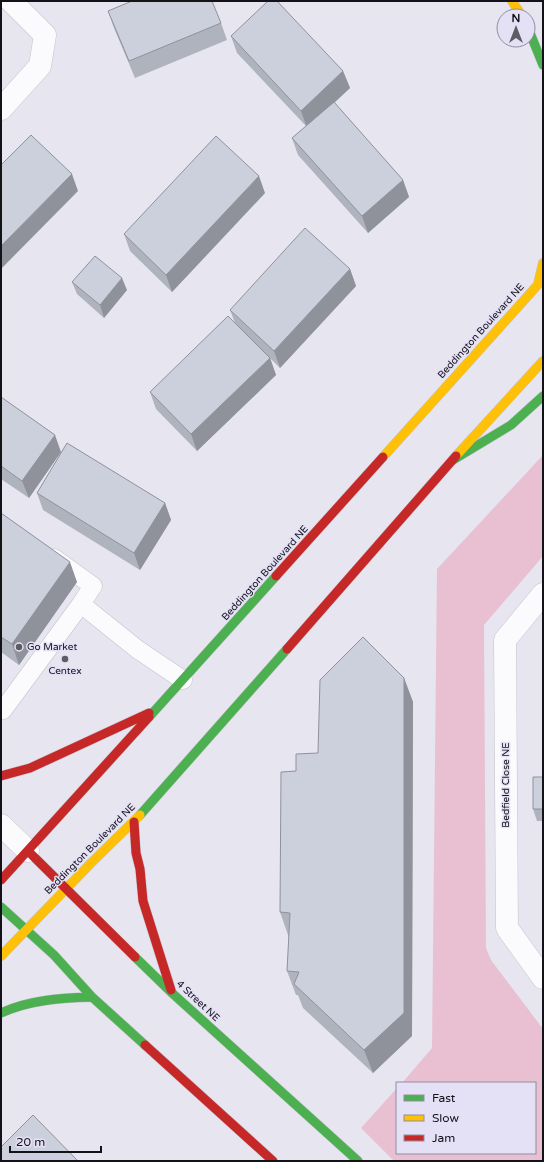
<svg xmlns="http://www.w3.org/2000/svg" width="544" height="1162" viewBox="0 0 544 1162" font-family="'Varela Round',sans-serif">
  <rect width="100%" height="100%" fill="#e7e5f0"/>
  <path fill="#e8c0d2" d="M543 455V556L484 625 486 948 491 960 543 1029V1161H394L361 1128 397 1088V1153H535V1083H402L432 1048 437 569Z"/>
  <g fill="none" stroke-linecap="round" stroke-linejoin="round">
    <defs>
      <path id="lane" d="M54 558 93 586 81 604
        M3 710 81 604 137 649 183 680"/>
      <path id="street" d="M1 109 40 66 45 35 11 1
        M543 594 505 640 507 928 543 978
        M1 825 28 851"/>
      <path id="fast" d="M528 28 543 65
        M453 460 511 425 543 396
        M149 717 276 576
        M140 815 287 649
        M1 907 54 955 92 997 145 1045
        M135 957 172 993 358 1161
        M1 1013C29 1000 61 998 92 997"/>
      <path id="slow" d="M512 1 522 16
        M538 284 543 263
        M456 456 543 361
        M383 457 543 279
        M1 956 91 863 140 815"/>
      <path id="jam" d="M276 576 383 457
        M287 649 456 456
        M1 776 30 768 149 713
        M134 822 136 853 140 869 143 901 171 990
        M28 851 135 957
        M1 880 149 717
        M145 1045 273 1161"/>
    </defs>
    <use href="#lane" stroke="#c5c3cc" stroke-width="19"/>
    <use href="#street" stroke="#c5c3cc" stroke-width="23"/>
    <use href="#fast" stroke="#c5c3cc" stroke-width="10"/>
    <use href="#slow" stroke="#c5c3cc" stroke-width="10"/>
    <use href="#jam" stroke="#c5c3cc" stroke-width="10"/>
    <use href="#lane" stroke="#fbfbfd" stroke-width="18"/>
    <use href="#street" stroke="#fbfbfd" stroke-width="22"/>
    <use href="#fast" stroke="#4caf50" stroke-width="9"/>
    <use href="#slow" stroke="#ffc107" stroke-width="9"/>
    <use href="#jam" stroke="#c62828" stroke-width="9"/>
  </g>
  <path fill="#afb3be" d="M108 11 221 23 227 40 135 78 114 28Z
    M231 36 343 71 350 88 334 103 403 180 409 197 368 233 298 155 292 138 306 126 237 53Z
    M265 193 172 292 130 251 124 234Z
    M350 269 356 286 280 368 269 357 270 358 276 375 197 451 156 409 150 392 235 323 230 310Z
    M72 282 127 290 104 318 77 294Z
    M1 397 61 452 29 498 1 479Z
    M37 493 165 503 171 520 140 570 43 510Z
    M1 513 77 582 19 665 1 652Z
    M404 678 413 702 412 1036 373 1073 303 1008 298 995H296L287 971 289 936 288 935 280 912 296 771 318 753Z
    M543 777V821H537L533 809Z"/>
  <path fill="#8f929b" d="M343 71 350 88 307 128 301 111Z
    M72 174 78 191 1 269V246Z
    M259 176 265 193 172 292 166 275Z
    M403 180 409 197 368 233 362 216Z
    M350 269 356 286 280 368 274 351Z
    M122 278 127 290 104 318 100 305Z
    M270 358 276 375 197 451 191 434Z
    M55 435 61 452 29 498 22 481Z
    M165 503 171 520 140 570 134 553Z
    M70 562 77 582 19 665 12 644Z
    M404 678 413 702 412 1036 373 1073 364 1050Z"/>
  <path fill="#ccd0dd" stroke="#8f929b" d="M132 1H212L221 23 129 61 108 11Z
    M268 1H277L343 71 301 111 231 36Z
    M334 102 403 180 362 216 292 138Z
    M31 135 72 174 1 246V165Z
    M216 136 259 176 166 275 124 234Z
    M305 228 350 269 274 351 230 310Z
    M95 256 122 278 100 305 72 282Z
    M228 316 270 358 191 434 150 392Z
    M1 397 55 435 22 481 1 466Z
    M67 443 165 503 134 553 37 493Z
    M1 513 70 562 12 644 1 637Z
    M363 637 404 678V1013L364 1050 294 984 299 972 287 971 290 913 280 912 281 772 296 771V754L318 753 320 680Z
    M533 777H543V809H533Z
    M33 1115 78 1161H1V1147Z"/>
  <g fill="#5d5c64" stroke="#e4e0f5" stroke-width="1.5">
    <circle cx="19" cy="647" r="4"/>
    <circle cx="65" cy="659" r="4"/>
  </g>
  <g text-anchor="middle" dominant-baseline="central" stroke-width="3" stroke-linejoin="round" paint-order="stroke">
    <g font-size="10" fill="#131219" stroke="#e4e0f5">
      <text transform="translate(481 331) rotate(-48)">Beddington Boulevard NE</text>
      <text transform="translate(265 573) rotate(-48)">Beddington Boulevard NE</text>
      <text transform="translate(506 785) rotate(-90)">Bedfield Close NE</text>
      <text transform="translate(90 849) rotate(-45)">Beddington Boulevard NE</text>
      <text transform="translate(198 1001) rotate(43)">4 Street NE</text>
    </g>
    <g font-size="10" fill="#131219" stroke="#e4e0f5" text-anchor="start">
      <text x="27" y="647">Go Market</text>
      <text x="65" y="671" text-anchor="middle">Centex</text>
    </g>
  </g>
  <rect width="544" height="1162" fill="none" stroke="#131219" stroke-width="4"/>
  <rect x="396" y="1082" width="140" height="72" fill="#e4e0f5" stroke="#908e9d"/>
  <rect x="404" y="1095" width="20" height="6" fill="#4caf50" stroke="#908e9d"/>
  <text x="432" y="1102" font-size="12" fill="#131219">Fast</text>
  <rect x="404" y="1115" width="20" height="6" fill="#ffc107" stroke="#908e9d"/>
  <text x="432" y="1122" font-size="12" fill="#131219">Slow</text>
  <rect x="404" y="1135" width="20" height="6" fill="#c62828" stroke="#908e9d"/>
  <text x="432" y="1142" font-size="12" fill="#131219">Jam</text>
  <g transform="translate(516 28)"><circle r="19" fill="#e4e0f5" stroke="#908e9d"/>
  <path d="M0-3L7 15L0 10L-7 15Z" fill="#5d5c64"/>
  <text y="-6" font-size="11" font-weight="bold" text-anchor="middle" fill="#131219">N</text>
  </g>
  <path d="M10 1146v6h91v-6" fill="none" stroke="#131219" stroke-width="2"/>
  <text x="16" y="1146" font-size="12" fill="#131219" stroke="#e4e0f5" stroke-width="3" paint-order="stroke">20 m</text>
</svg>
